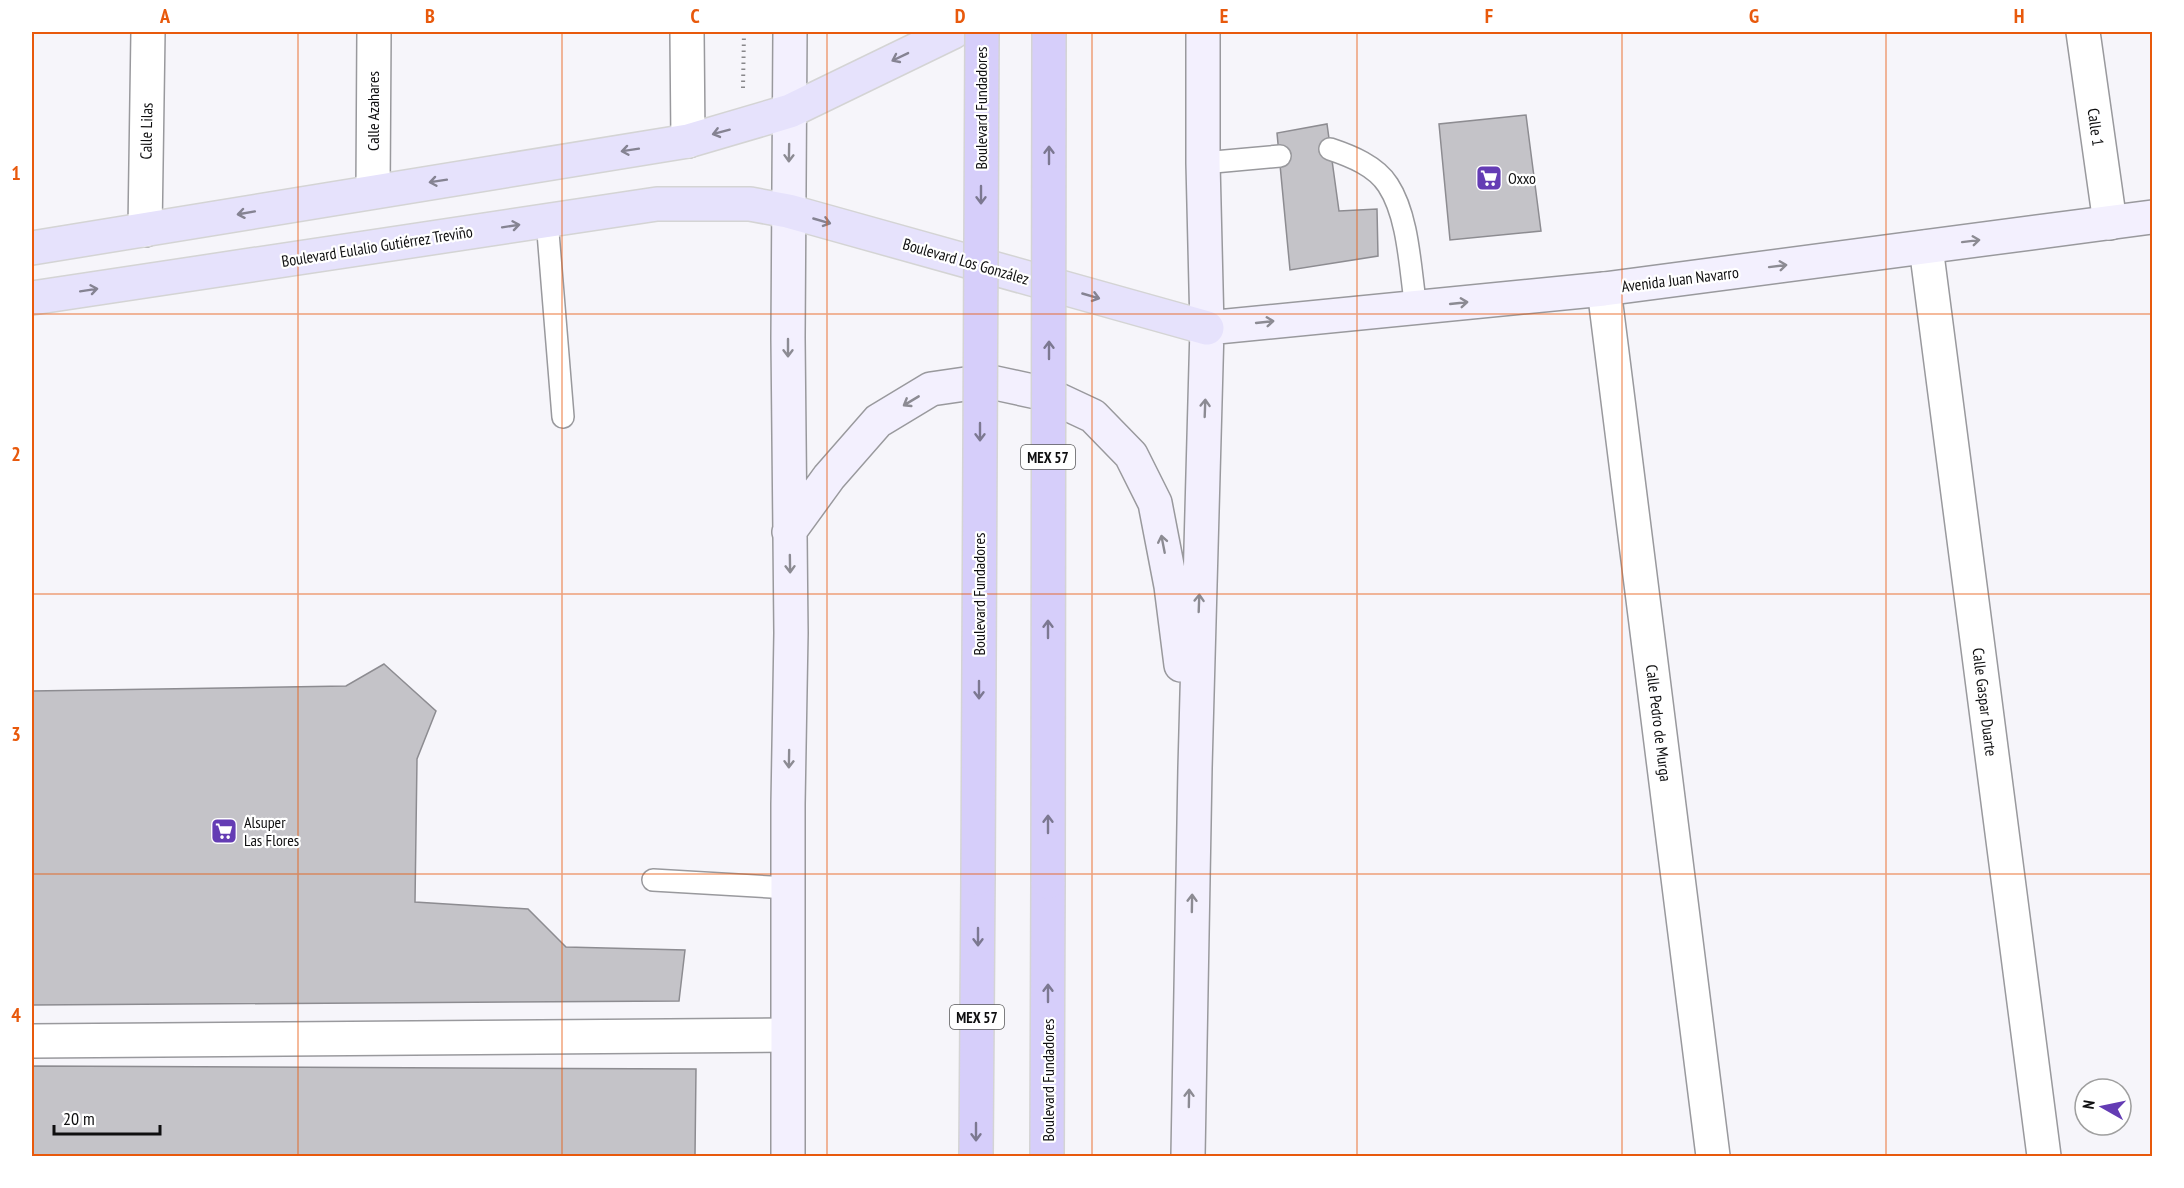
<svg xmlns="http://www.w3.org/2000/svg" width="2184" height="1188" viewBox="0 0 2184 1188" font-family="'PT Sans Narrow',sans-serif">
  <rect width="100%" height="100%" fill="#f6f5fa"/>
  <path fill="#c4c3c8" stroke="#8d8c91" stroke-width="1.5" d="M1526 115 1541 231 1450 240 1439 124Z
    M1327 124 1339 211 1377 209 1378 256 1290 270 1277 133Z
    M384 664 436 711 417 759 415 902 528 909 566 947 685 950 679 1001 32 1005V691L346 686Z
    M32 1066 696 1069 695 1156H32Z"/>
  <g fill="none" stroke-linecap="round" stroke-linejoin="round">
    <defs>
      <path id="lane" d="M1330 149C1351 156 1376 166 1388 185 1409 217 1410 270 1416 308
        M1203 163 1280 156
        M547 220 563 417
        M653 880 788 888"/>
      <path id="street" d="M687 32 688 141
        M2083 32 2110 223
        M373 191 374 32
        M145 230 148 32
        M1926 247 2044 1156
        M1604 289 1713 1156
        M32 1041 787 1035"/>
      <path id="secondary" d="M1207 328 1604 289 2152 217
        M789 532 829 477 878 421 931 389 986 381 1046 394 1093 416 1131 455 1155 503 1171 586 1181 665
        M788 1156V804L791 633 788 338 790 32
        M1188 1156 1195 768 1207 328 1203 163V32"/>
      <path id="primary" d="M32 248 688 141 790 111 953 32
        M32 298 657 204H750L788 211 1207 328"/>
      <path id="highway" d="M976 1156 978 878
        M1047 1156 1048 882"/>
    </defs>
    <use href="#lane" stroke="#99999d" stroke-width="24"/>
    <use href="#street" stroke="#99999d" stroke-width="36"/>
    <use href="#secondary" stroke="#99999d" stroke-width="36"/>
    <use href="#primary" stroke="#d4d4d4" stroke-width="36"/>
    <use href="#highway" stroke="#d4d4d4" stroke-width="36"/>
    <path stroke="#88878a" stroke-width="4" stroke-dasharray="1.5 4.5" stroke-linecap="butt" d="M743 88 744 32"/>
    <use href="#lane" stroke="#fff" stroke-width="21"/>
    <use href="#street" stroke="#fff" stroke-width="33"/>
    <use href="#secondary" stroke="#f3f0fe" stroke-width="33"/>
    <use href="#primary" stroke="#e6e2fc" stroke-width="33"/>
    <use href="#highway" stroke="#d6cefa" stroke-width="33"/>
    <defs>
      <path id="highway-bridge" d="M978 878 982 32
        M1048 882 1049 32"/>
    </defs>
    <use href="#highway-bridge" stroke="#d4d4d4" stroke-width="36" stroke-linecap="butt"/>
    <use href="#highway-bridge" stroke="#d6cefa" stroke-width="33"/>
  </g>
  <defs><path id="oneway-shaft" d="M-6 0H5M1.5-3L5.5 0L1.5 3" fill="none" stroke-width="1.6" stroke-linecap="round" stroke-linejoin="round" transform="scale(1.5)"/></defs>
  <g stroke="#858392">
    <use href="#oneway-shaft" transform="translate(900 57) rotate(154)"/>
    <use href="#oneway-shaft" transform="translate(721 132) rotate(165)"/>
    <use href="#oneway-shaft" transform="translate(630 150) rotate(171)"/>
    <use href="#oneway-shaft" transform="translate(438 181) rotate(171)"/>
    <use href="#oneway-shaft" transform="translate(246 213) rotate(170)"/>
    <use href="#oneway-shaft" transform="translate(822 221) rotate(16)"/>
    <use href="#oneway-shaft" transform="translate(511 226) rotate(-9)"/>
    <use href="#oneway-shaft" transform="translate(89 290) rotate(-9)"/>
    <use href="#oneway-shaft" transform="translate(1091 296) rotate(16)"/>
  </g>
  <g stroke="#8c8b93">
    <use href="#oneway-shaft" transform="translate(789 153) rotate(91)"/>
    <use href="#oneway-shaft" transform="translate(1971 241) rotate(-7)"/>
    <use href="#oneway-shaft" transform="translate(1778 266) rotate(-7)"/>
    <use href="#oneway-shaft" transform="translate(1459 303) rotate(-6)"/>
    <use href="#oneway-shaft" transform="translate(1265 322) rotate(-6)"/>
    <use href="#oneway-shaft" transform="translate(788 348) rotate(90)"/>
    <use href="#oneway-shaft" transform="translate(911 401) rotate(149)"/>
    <use href="#oneway-shaft" transform="translate(1205 408) rotate(-88)"/>
    <use href="#oneway-shaft" transform="translate(1163 544) rotate(-101)"/>
    <use href="#oneway-shaft" transform="translate(790 564) rotate(89)"/>
    <use href="#oneway-shaft" transform="translate(1199 603) rotate(-88)"/>
    <use href="#oneway-shaft" transform="translate(789 759) rotate(91)"/>
    <use href="#oneway-shaft" transform="translate(1192 903) rotate(-89)"/>
    <use href="#oneway-shaft" transform="translate(1189 1098) rotate(-89)"/>
  </g>
  <g stroke="#7c7891">
    <use href="#oneway-shaft" transform="translate(1049 155) rotate(-90)"/>
    <use href="#oneway-shaft" transform="translate(981 195) rotate(90)"/>
    <use href="#oneway-shaft" transform="translate(1049 350) rotate(-90)"/>
    <use href="#oneway-shaft" transform="translate(980 432) rotate(90)"/>
    <use href="#oneway-shaft" transform="translate(1048 629) rotate(-90)"/>
    <use href="#oneway-shaft" transform="translate(979 690) rotate(90)"/>
    <use href="#oneway-shaft" transform="translate(1048 824) rotate(-90)"/>
    <use href="#oneway-shaft" transform="translate(978 937) rotate(90)"/>
    <use href="#oneway-shaft" transform="translate(1048 993) rotate(-90)"/>
    <use href="#oneway-shaft" transform="translate(976 1132) rotate(90)"/>
  </g>
  <path fill="none" stroke="#e8590c" stroke-width="1.5" stroke-opacity="0.55" d="M298 32V1156M562 32V1156M827 32V1156M1092 32V1156M1357 32V1156M1622 32V1156M1886 32V1156M32 314H2152M32 594H2152M32 874H2152"/>
  <defs>
    <symbol id="supermarket-square" viewBox="-11 -11 22 22"><rect x="-9" y="-9" width="18" height="18" rx="4" fill="#643cb4" stroke="#fff"/><path d="M-6-5.5h2.5l.6 2H6L4.5 2H-2.5L-4.4-4H-6ZM-1.5 3.2a1.3 1.3 0 1 0 .1 0ZM3 3.2a1.3 1.3 0 1 0 .1 0Z" fill="#fff"/></symbol>
  </defs>
  <g fill-rule="evenodd">
    <use href="#supermarket-square" x="1474" y="163" width="30" height="30"/>
    <use href="#supermarket-square" x="209" y="816" width="30" height="30"/>
  </g>
  <g text-anchor="middle" dominant-baseline="central" stroke-width="4.5" stroke-linejoin="round" paint-order="stroke">
    <g fill="#fff" stroke="#575758" stroke-width="1.5">
      <rect x="1021" y="445" width="54" height="24" rx="4.5"/>
      <rect x="950" y="1005" width="54" height="24" rx="4.5"/>
    </g>
    <g font-size="15" font-weight="bold" fill="#0f0f10">
      <text x="1048" y="457">MEX 57</text>
      <text x="977" y="1017">MEX 57</text>
    </g>
    <g font-size="16" fill="#0f0f10" stroke="#fff">
      <text transform="translate(981 108) rotate(-90)">Boulevard Fundadores</text>
      <text transform="translate(373 111) rotate(-90)">Calle Azahares</text>
      <text transform="translate(2096 127) rotate(82)">Calle 1</text>
      <text transform="translate(146 131) rotate(-89)">Calle Lilas</text>
      <text transform="translate(377 246) rotate(-9)">Boulevard Eulalio Gutiérrez Treviño</text>
      <text transform="translate(966 261) rotate(16)">Boulevard Los González</text>
      <text transform="translate(1680 279) rotate(-7)">Avenida Juan Navarro</text>
      <text transform="translate(979 594) rotate(-90)">Boulevard Fundadores</text>
      <text transform="translate(1985 702) rotate(83)">Calle Gaspar Duarte</text>
      <text transform="translate(1659 723) rotate(83)">Calle Pedro de Murga</text>
      <text transform="translate(1048 1080) rotate(-90)">Boulevard Fundadores</text>
    </g>
    <g font-size="16" fill="#0f0f10" stroke="#fff" text-anchor="start">
      <text x="1508" y="178">Oxxo</text>
      <text x="244" y="822">Alsuper<tspan x="244" dy="18">Las Flores</tspan></text>
    </g>
  </g>
  <rect width="2184" height="1188" fill="none" stroke="#ffffff" stroke-width="66"/>
  <g transform="translate(2103 1107) rotate(279)"><circle r="28" fill="#ffffff" stroke="#9f9f9f" stroke-width="1.5"/>
  <path d="M0-4.5L10 22L0 15L-10 22Z" fill="#643cb4"/>
  <text y="-9" font-size="16" font-weight="bold" text-anchor="middle" fill="#0f0f10">N</text>
  </g>
  <path d="M54 1125v9h106v-9" fill="none" stroke="#0f0f10" stroke-width="3"/>
  <text x="63" y="1125" font-size="18" fill="#0f0f10" stroke="#ffffff" stroke-width="4.5" paint-order="stroke">20 m</text>
  <rect x="33" y="33" width="2118" height="1122" fill="none" stroke="#e8590c" stroke-width="2"/>
  <g font-size="20" text-anchor="middle" font-weight="bold" fill="#e8590c">
    <text x="165" y="23">A</text>
    <text x="430" y="23">B</text>
    <text x="695" y="23">C</text>
    <text x="960" y="23">D</text>
    <text x="1224" y="23">E</text>
    <text x="1489" y="23">F</text>
    <text x="1754" y="23">G</text>
    <text x="2019" y="23">H</text>
    <text x="16" y="180">1</text>
    <text x="16" y="461">2</text>
    <text x="16" y="741">3</text>
    <text x="16" y="1022">4</text>
  </g>
</svg>
